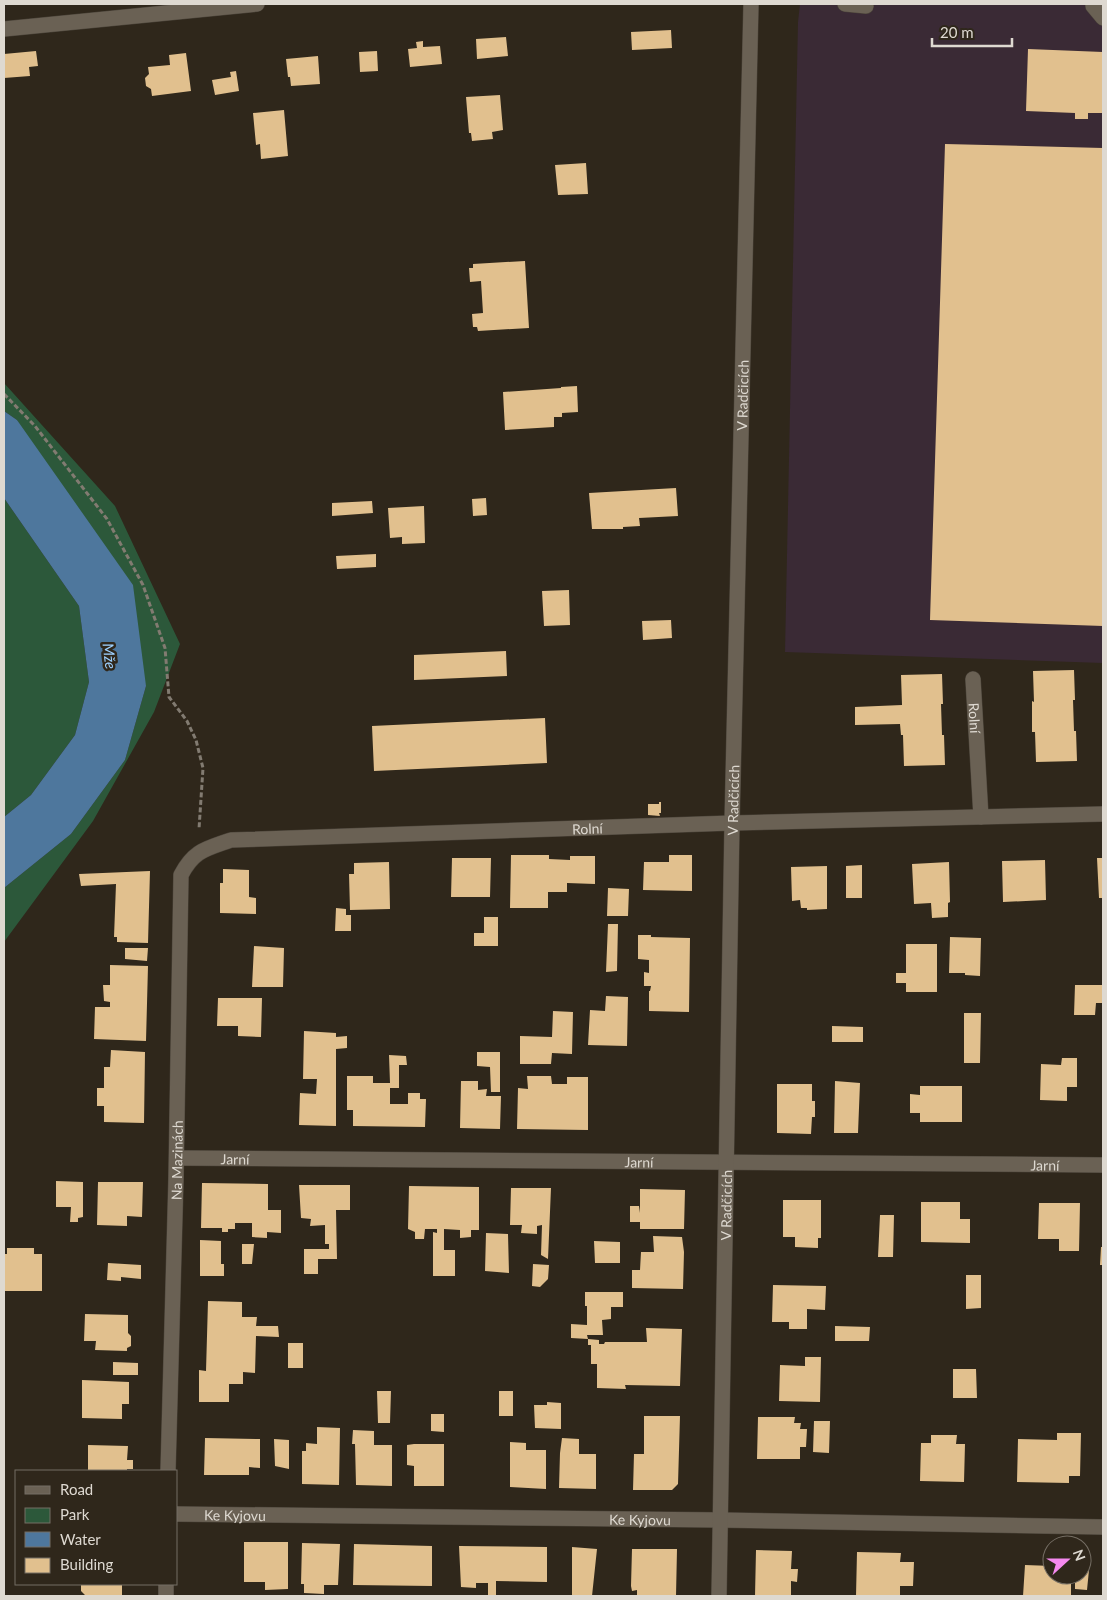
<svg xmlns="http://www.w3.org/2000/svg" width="1107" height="1600" viewBox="0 0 1107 1600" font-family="Lato,sans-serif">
  <rect width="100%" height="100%" fill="#2f271b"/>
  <path fill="#3a2a35" d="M800 4H1103V663L785 652 798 22Z"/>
  <path fill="#2c583a" d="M4 383 115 506 180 644 154 712 93 821 4 942V888L71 834 125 760 146 686 17 420 4 411Z
    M4 498 79 606 89 682 75 735 31 795 4 817Z"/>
  <path fill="#4e779d" d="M4 411 17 420 133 585 146 686 125 760 71 834 4 888V817L31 795 75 735 89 682 79 606 4 498Z"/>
  <path fill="#e1c08e" d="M671 30 672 48 632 50 631 32Z
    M506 37 508 56 477 59 476 39Z
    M423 41V47L440 46 442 64 410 67 408 49 417 48 416 42Z
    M1028 49 1103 52V113H1088V119H1075V113L1026 111Z
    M36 51 38 66 29 67 30 76 4 78V54Z
    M377 51 378 71 360 72 359 52Z
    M186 53 191 91 152 96 151 89 146 86 145 78 149 74 148 67 170 65 169 55Z
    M318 56 320 84 291 86 290 77H288L286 59Z
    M236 71 239 91 215 95 212 80 231 77 230 72Z
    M500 95 503 130 492 132 493 139 472 141 471 133H469L466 97Z
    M284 110 288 156 261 159 260 144 256 145 253 113Z
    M945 144 1103 148V626L930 620Z
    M586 163 588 194 558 195 555 165Z
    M525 261 529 328 478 331 477 327H473L472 314 483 313 481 281 470 282 469 268H473V264Z
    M577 386 578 412 562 413V417H554V427L505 430 503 392 561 388V387Z
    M676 488 678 516 639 518 640 526 623 527V529H592L589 493Z
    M486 498 487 515 473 516 472 499Z
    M372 501 373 513 332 516V503Z
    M424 506 425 543 402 544V537L390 538 388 508Z
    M376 554V567L337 569 336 556Z
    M569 590 570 625 544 626 542 591Z
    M671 620 672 638 643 640 642 621Z
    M506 651 507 676 414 680V655Z
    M1074 670 1075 700H1073L1074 731H1076L1077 761 1036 762 1035 732H1032V701L1034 702 1033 671Z
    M942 674 943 704H941L942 735H944L945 765 904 766 903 735H901L900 724 855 725V707L902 705 901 675Z
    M545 718 547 763 374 771 372 726Z
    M659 802H661V813H659L660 816 648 815V804H659Z
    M511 855H549V859L570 860V856H595V884L567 883V892H548V908H510Z
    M669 855H692V891L643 890 644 862H669Z
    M452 858H491L490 897H451Z
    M1097 858H1103V898H1099Z
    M1045 860 1046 900 1003 902 1002 861Z
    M389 862 390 909 350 910 349 874H354V863Z
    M949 862 950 902 948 903V917L932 918 931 903 914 904 912 864Z
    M862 865V898H846V866Z
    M827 866V909L807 910V908H801L800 900 792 901 791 867Z
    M223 869 249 870V897L256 898V914L220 913V883H223Z
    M150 871 148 943 117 942V937H114L116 884 81 886 79 874Z
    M608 888 629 889 628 916H607Z
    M336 908 346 909V915H351V931H335Z
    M484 917H498V946H474V933H484Z
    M608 924H618L617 971 606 972Z
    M638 935H651V937L690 938 689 1012 649 1011V991H650L651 986H644V972L649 973V960L638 959Z
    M950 937 981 938 980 976 965 975V973H949Z
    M906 944H937V992H906V983H896V973H906Z
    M254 946 284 948 283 987H252Z
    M125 948H148L147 961 125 959Z
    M110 965 148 966 146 1041 94 1039 95 1007H110V1002L104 1001 103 985H110Z
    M1075 985H1103V1003H1096L1095 1015H1074Z
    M606 996 628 997 627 1046 588 1045 590 1010 605 1011Z
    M218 998H262L261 1037 238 1036V1026H217Z
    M553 1011 573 1012 572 1054 552 1053 551 1064H520V1036L552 1037Z
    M964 1013H981L980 1063H964Z
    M832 1026 863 1027V1042H832Z
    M304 1031 336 1033V1037L347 1036V1048L336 1049V1126L299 1125 300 1093 316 1094 317 1079H303Z
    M111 1050 145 1052 144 1123 104 1122V1106H97V1088H104V1067H110Z
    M477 1052H500V1092H491L490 1067 477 1066Z
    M389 1055 406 1056 407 1065H399V1088H390V1104H408V1093H420V1099H426L425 1127 353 1126V1110H347V1076H373V1083H390Z
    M1062 1058H1077V1087H1067V1101L1040 1100 1041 1064 1061 1065Z
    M527 1076H551L552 1084H567V1077H588V1130L517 1129 518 1088 528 1089Z
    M461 1081H478V1090L487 1089 486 1096H501L500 1129 460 1128Z
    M835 1081 860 1083 858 1133H834Z
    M777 1084H812V1101H815V1117H812L811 1134 777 1133Z
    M920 1086H962V1122H920V1113H910V1094L920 1095Z
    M56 1181 83 1182V1217L78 1218V1222H70L71 1207H56Z
    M98 1182H143L142 1217 127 1216V1226L97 1225Z
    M202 1183 268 1184V1210H281V1233L267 1232V1238L252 1237V1223H235V1229H228V1232H222V1228H201Z
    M299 1185H350V1210H336L337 1259H318V1274H304V1249H329V1244H325V1225L310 1226 311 1219 301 1218Z
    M409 1186 479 1187V1230H471V1237L460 1238V1230L444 1229V1250H455V1276H433V1232L437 1233V1229H425L424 1239H415V1232L408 1229Z
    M511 1188H551L548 1259 541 1255 542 1225 537 1226V1234L521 1233 522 1225H510Z
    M640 1189 685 1190 684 1229H640V1222H630V1206H639L640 1213Z
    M783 1200H821V1238H818V1248L795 1247V1237H783Z
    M921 1202H960V1219H970V1243L921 1242Z
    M1039 1203H1080L1079 1251H1059V1239H1038Z
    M880 1215H894L893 1257H878Z
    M486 1233 508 1234 509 1273 485 1271Z
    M653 1236 682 1237 684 1252 683 1289 632 1288V1270H640L641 1252H654Z
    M200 1240 221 1241V1264H224V1276H200Z
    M594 1241 620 1242V1263H595Z
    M242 1244H254L252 1264H242Z
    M1101 1247H1103V1265H1100Z
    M7 1248H34V1254H42V1291H4V1254H7Z
    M108 1263 141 1265V1279L121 1277V1281L107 1280Z
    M533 1264 549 1265 548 1279 540 1287 532 1286Z
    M966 1275H981V1308L966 1309Z
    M773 1285 826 1286 825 1310 807 1309V1329H789V1322H772Z
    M585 1292H623V1307H611V1319L602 1320 603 1335H587L588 1339 571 1338V1324L587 1325V1306H585Z
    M208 1301 242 1302V1317H257L256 1326H278L279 1337 256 1336 255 1373 243 1372V1384H229V1402H199V1370L206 1371Z
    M85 1314 128 1315V1333L131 1336V1346L127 1348V1351L95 1350 96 1341H84Z
    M835 1326 870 1327 869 1341H835Z
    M646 1328 682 1329 680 1386 625 1385 626 1389 597 1388V1364H591V1345H588V1339L599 1340V1344H604L605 1342H647Z
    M288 1343H303V1368H288Z
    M805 1357H821L820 1402 779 1401 780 1365 805 1366Z
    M113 1362 138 1363V1375H113Z
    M953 1369H976L977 1398H953Z
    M82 1380 129 1382V1404H122V1419L82 1418Z
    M377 1391H391L390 1423H378Z
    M499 1391H513V1416H499Z
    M547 1402 561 1403V1429L535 1428 534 1405H547Z
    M431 1414H444V1432L431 1431Z
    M644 1416H680L678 1484 672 1490H633L634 1454H644Z
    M758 1417H795L794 1423H801L800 1429H807L806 1447H800V1459H757Z
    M814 1421H830L829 1453 813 1452Z
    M317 1427 340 1428 339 1485 302 1484V1451H306V1443L317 1444Z
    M353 1430 374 1431V1445H392V1486L356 1485 355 1444H352Z
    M1057 1433H1081L1080 1476H1069V1483L1017 1482 1018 1439 1057 1440Z
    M931 1435H957L956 1444H965L964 1482 920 1481 921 1443H931Z
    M205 1438 260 1439V1468L249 1467V1475H204Z
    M562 1438 579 1439V1454H596V1489L559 1488 560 1453Z
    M274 1439 289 1440V1469L275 1466Z
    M510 1442 526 1443V1450H546V1489L510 1487Z
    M414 1444H444V1486H414V1466L407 1465V1445Z
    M88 1445 128 1446 127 1460H133V1469H127V1471H88Z
    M244 1542H288V1589L265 1590V1582H244Z
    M302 1543 340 1544 338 1585H324V1594L304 1593V1584H301Z
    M354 1544 432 1546V1586L353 1585Z
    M459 1546 547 1547V1582L496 1581V1596H488V1583H476V1588L461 1587Z
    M572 1547 597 1549 592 1596H572Z
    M632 1549H677L676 1596H637V1590L632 1591 631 1586Z
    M756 1550 792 1551 791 1569H798L797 1582 791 1581V1596H755Z
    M857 1552 901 1553 900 1562H914L913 1586H900V1596H856Z
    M1025 1565 1052 1566V1575H1071V1596H1023Z
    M1082 1569 1089 1570 1087 1590 1075 1589V1575H1082Z
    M81 1584H122V1595L86 1596 81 1591Z"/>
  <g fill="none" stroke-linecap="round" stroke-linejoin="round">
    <defs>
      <g id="minor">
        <path d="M845 4 866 6"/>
        <path d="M1093 4V6L1103 18"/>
        <path d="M4 29 257 4"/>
        <path id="s1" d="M973 679 981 817"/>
        <path id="s2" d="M177 1158 1103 1165"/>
        <path id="s3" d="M168 1471 176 1178 181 875C194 850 206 849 231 840L732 823 1103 814"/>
        <path id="s4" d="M176 1514 720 1520 1103 1527"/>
        <path d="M166 1596V1584"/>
        <path id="s5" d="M719 1596 732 823 751 4"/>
      </g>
    </defs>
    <use href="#minor" stroke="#4b443a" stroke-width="16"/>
    <path stroke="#827b71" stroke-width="3" stroke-dasharray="5 2.5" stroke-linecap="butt" d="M4 394 35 426 107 519 143 585 165 648 169 697 187 721 196 740 203 768 199 829"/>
    <use href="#minor" stroke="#6a6154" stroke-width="15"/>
  </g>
  <g text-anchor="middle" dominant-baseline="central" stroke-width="5" stroke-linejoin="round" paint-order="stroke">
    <g font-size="14" fill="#ded9d1" stroke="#2f271b">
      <text stroke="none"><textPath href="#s5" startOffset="1201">V Radčicích</textPath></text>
      <text stroke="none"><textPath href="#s1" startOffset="39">Rolní</textPath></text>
      <text stroke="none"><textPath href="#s5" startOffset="796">V Radčicích</textPath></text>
      <text stroke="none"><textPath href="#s3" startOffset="1016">Rolní</textPath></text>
      <text stroke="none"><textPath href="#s3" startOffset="311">Na Mazinách</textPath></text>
      <text stroke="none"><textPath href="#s2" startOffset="58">Jarní</textPath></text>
      <text stroke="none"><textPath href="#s2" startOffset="462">Jarní</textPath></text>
      <text stroke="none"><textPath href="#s2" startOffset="868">Jarní</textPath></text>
      <text stroke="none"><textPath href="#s5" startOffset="391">V Radčicích</textPath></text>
      <text stroke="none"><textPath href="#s4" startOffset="59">Ke Kyjovu</textPath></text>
      <text stroke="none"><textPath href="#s4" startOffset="464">Ke Kyjovu</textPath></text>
    </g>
    <g font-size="15" font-style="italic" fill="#9ed1ff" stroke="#2f271b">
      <text transform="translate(110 656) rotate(83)">Mže</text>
    </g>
  </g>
  <rect width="1107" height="1600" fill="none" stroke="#ded9d1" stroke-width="10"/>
  <rect x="15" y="1470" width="162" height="115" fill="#2f271b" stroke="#756e64"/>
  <rect x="25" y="1486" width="25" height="8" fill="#6a6154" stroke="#756e64"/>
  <text x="60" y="1495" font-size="15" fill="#ded9d1">Road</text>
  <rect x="25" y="1508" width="25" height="15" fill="#2c583a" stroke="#756e64"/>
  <text x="60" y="1520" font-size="15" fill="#ded9d1">Park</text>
  <rect x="25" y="1532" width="25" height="15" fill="#4e779d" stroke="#756e64"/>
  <text x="60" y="1545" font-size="15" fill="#ded9d1">Water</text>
  <rect x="25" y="1558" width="25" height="15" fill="#e1c08e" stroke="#756e64"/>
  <text x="60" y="1570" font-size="15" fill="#ded9d1">Building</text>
  <g transform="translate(1067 1560) rotate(69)"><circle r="24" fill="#2f271b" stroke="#756e64"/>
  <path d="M0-4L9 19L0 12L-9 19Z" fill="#f589ef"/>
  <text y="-8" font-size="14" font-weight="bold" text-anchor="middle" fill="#ded9d1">N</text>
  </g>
  <path d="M932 38v8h80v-8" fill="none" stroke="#ded9d1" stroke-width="2.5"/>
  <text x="940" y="38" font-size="15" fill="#ded9d1" stroke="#2f271b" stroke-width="4" paint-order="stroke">20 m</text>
</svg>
